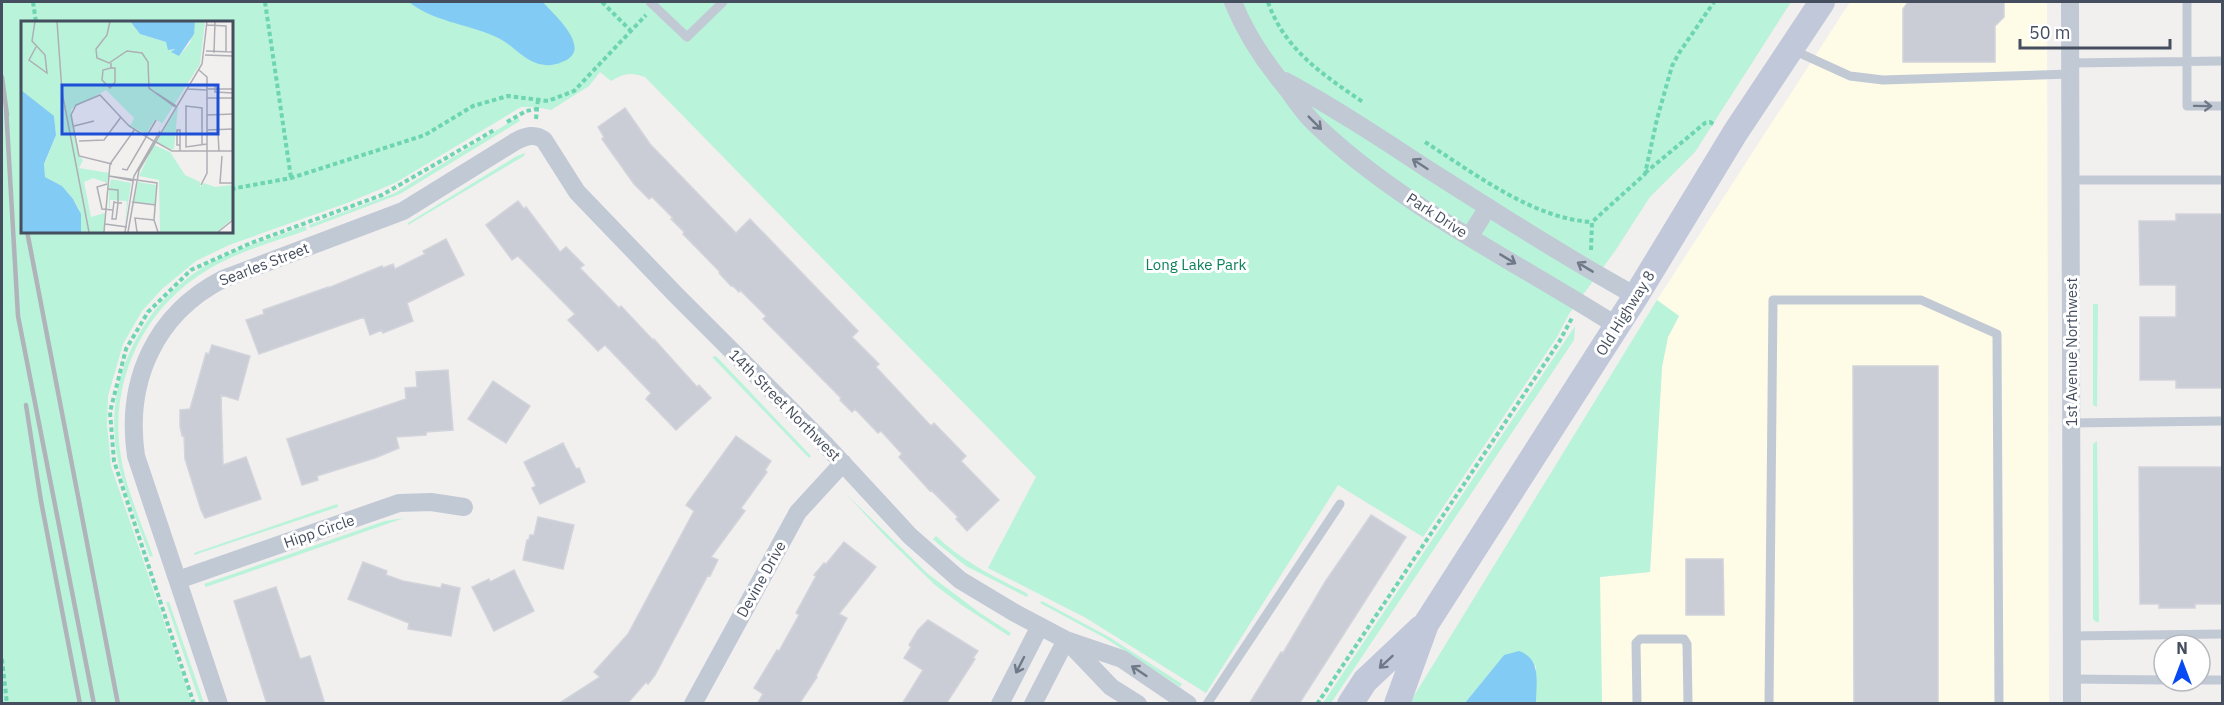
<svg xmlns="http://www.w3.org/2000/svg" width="2224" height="705" viewBox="0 0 2224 705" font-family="'IBM Plex Sans',sans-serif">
  <rect width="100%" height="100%" fill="#f2efef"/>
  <path fill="#fefbe7" d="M1850 2H2047L2049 703H1602L1599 577 1650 572 1662 367 1668 337 1679 316 1657 300Z"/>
  <path fill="#b9f3d9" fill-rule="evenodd" d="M2 2H1791L1695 152 1650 197 1615 251 1569 314 1557 337 1423 537 1338 485 1206 693 1086 618 988 568 1036 477 645 77C631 72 624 73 611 81L600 72 589 86 551 110 537 107H521L395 183 347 203 229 245 196 261 162 289 142 311 123 344 108 396 107 424 111 466 192 704 2 703ZM22 22H231V231H22Z
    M518 117 520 121 400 194 310 228 309 225 395 193Z
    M525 153 524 156 408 225V223L517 156Z
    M305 226 307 230C274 242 239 251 209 269 145 306 110 378 120 451 125 487 141 522 153 556L150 557C138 522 121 486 116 449 105 372 148 295 216 260 244 246 276 237 305 226Z
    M1657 300 1679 316 1668 337 1662 367 1650 572 1600 577 1602 703H1536V666L1504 655 1465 703 1409 704Z
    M2093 304H2098L2097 407 2093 405Z
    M1575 326 1574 340 1331 703H1323Z
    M716 356 811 456 809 458 712 357Z
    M2097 441 2099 622H2096L2093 619V444Z
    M846 494 928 574 980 613 1011 633 1009 636 960 604 935 585 886 537Z
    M337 504 338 507 194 555V553Z
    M404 518 206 587 204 584 385 521Z
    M936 536C963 562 995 577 1028 594L1027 597 966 566 937 543 933 539Z
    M1042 601 1109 637 1182 684 1180 687 1105 638 1040 603Z
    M166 602H169L204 703H200Z"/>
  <path fill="#82cbf5" d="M409 2H543C554 15 595 50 562 62 553 66 545 66 536 63 520 57 510 42 494 36 466 24 433 21 409 2Z
    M1519 651C1542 659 1536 683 1536 703H1465L1504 655Z"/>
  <path fill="#cacdd5" stroke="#d2d4db" stroke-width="1.5" d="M1908 2H2004V17L1995 26V62H1903V9Z
    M625 108 650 144 736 233 750 219 858 331 852 337 879 364 876 367 931 426 934 423 966 456 961 461 999 500 967 531 956 519 958 517 931 490 930 491 899 457 902 454 881 431 878 433 855 409 852 412 840 400 841 398 763 319 766 316 740 290 739 292 732 285 731 286 719 273 720 272 683 234 684 232 671 219 673 218 652 197 649 199 634 184 602 139 604 137 598 127Z
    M518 201 524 209 526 207 560 252 566 247 584 265 580 268 619 308 621 306 653 340 654 339 697 387 699 385 711 398 676 430 646 399 651 393 605 345 598 351 568 320 575 314 518 256 512 260 486 225Z
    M2176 214H2223V388H2176V380H2140V317H2176V285H2140L2139 221H2176Z
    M446 239 464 275 407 303 413 321 383 333 382 330 370 335 364 317 259 354 246 320 264 314 263 310 328 287V288L382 266 383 268 393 264 395 269 425 254 423 251Z
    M212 345 250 356 238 400 221 395 223 465 246 457 261 499 205 518 201 510 185 459 184 436H182L180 426V410L190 409 206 353 209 354Z
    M1853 366H1938V704H1854Z
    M448 370 453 430 426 432V435L396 437 399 448 375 458 317 476 318 480 302 485 287 439 406 399 405 388 417 387 416 372Z
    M493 381 530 406 506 443 468 419Z
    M736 436 771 461 765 470 767 472 741 508 745 511 711 557 718 560 710 576 708 575 655 675 648 684 646 682 627 704H558L600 677 594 672 628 634 694 511 686 505Z
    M563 443 576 469 579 468 585 482 540 504 532 488 536 486 524 462Z
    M2139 467H2223V604H2195V608H2159V604H2140Z
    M1371 515 1406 537 1299 704H1249L1281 652 1283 653 1325 582Z
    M538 517 574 525 563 569 523 560 527 540H529L530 535H534Z
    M844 542 876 567 839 614 847 618 816 676 817 677 799 704H757L763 694 754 688 777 650 779 651 799 615 796 613 816 576 814 575 824 563 826 564Z
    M1686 559H1723L1724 615H1686Z
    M363 562 387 571 386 575 403 581 441 588 442 584 460 588 451 636 408 629 409 623 348 599Z
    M514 570 534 611 494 631 472 587 489 579 490 582Z
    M276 587 300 659 310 656 325 704H267L234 601Z
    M928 620 978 651 973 658 975 659 946 704H902L923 670 904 658 911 647 909 645 918 630Z"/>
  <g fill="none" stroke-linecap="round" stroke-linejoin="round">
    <path stroke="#6ed5b2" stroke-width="4" stroke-dasharray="4.5 3" stroke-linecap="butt" d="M33 2 36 22
      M265 2 291 178
      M602 2 630 30
      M1268 2C1284 49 1323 75 1363 102
      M536 119 538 99
      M507 122 526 111 537 109
      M1425 142C1474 173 1533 219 1592 222
      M1645 173 1705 123 1710 122 1715 125
      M231 189 291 178 425 135 473 106 508 96 548 101 574 91 646 15
      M1591 250 1592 222 1645 174 1657 119 1672 66 1679 53 1714 2
      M2 659 7 704
      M194 704 114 461 110 412 126 349 148 312 191 270 251 243 382 195 496 129
      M1317 704 1559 342 1572 318"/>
    <path stroke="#c1c9d5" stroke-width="9" d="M650 2 687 37 723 2
      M2187 2V106H2222
      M1793 50 1850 76 1883 80 2070 74
      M2070 63 2222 61
      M2071 180H2222
      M2071 423 2222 421
      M2072 636 2222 634
      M2072 679 2164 680
      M2200 680H2222
      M1207 704 1340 504
      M1637 704 1636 643 1640 639H1684L1687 644 1688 704
      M1769 704 1773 300H1921L1997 334 1999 704"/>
    <path stroke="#c1c9d5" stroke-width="18" d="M1233 2C1245 32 1259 54 1279 79 1291 93 1301 110 1313 122 1398 205 1517 262 1617 326
      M2070 2 2072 704
      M1285 81C1335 108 1382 139 1429 170 1497 213 1565 257 1636 296
      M1470 236 1488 207
      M178 580 399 503 431 502 464 507
      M1069 643 1111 687 1138 704
      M219 704 136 456C125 381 155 314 223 279L403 211 516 141C526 136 535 133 544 140L577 192 676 295 824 443 910 536 960 580 1015 613 1066 640 1122 659 1188 704
      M693 704 798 512 843 463
      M1000 704 1040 626
      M1033 704 1066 640"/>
    <path stroke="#c0c8da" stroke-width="26" d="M1350 704 1365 681 1421 628
      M1397 704 1426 624 1636 296 1735 133 1822 2"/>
    <path stroke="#b0b3ba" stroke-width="4.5" d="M2 77 7 115
      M6 107 18 316 94 704
      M27 231 118 704
      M26 405 41 501 80 704"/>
  </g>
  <defs><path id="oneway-shaft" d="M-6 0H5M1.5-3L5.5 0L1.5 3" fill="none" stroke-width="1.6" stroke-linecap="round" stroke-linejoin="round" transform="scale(1.5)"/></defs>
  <g stroke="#707988">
    <use href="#oneway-shaft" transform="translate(2203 106) rotate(1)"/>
    <use href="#oneway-shaft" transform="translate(1315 123) rotate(45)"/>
    <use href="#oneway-shaft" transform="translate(1420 164) rotate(-147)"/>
    <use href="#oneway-shaft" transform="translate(1508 259) rotate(31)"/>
    <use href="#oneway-shaft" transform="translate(1585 267) rotate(-149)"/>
    <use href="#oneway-shaft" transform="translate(1020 665) rotate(117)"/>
    <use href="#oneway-shaft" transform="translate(1139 671) rotate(-146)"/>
  </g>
  <use stroke="#707989" href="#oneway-shaft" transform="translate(1386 662) rotate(137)"/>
  <g text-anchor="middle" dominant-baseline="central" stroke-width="6" stroke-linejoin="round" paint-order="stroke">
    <g font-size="15" fill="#454e5e" stroke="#fff">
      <text transform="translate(1437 215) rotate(33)">Park Drive</text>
      <text transform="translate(264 264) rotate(-21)">Searles Street</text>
      <text transform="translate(1625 313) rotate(-58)">Old Highway 8</text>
      <text transform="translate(2071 352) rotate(-90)">1st Avenue Northwest</text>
      <text transform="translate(785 405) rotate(45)">14th Street Northwest</text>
      <text transform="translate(319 531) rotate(-19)">Hipp Circle</text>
      <text transform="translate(761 579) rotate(-61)">Devine Drive</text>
    </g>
    <g font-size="15" fill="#0e825a" stroke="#fff">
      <text x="1196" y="264">Long Lake Park</text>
    </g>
  </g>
  <g transform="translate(21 21)">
    <rect width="212" height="212" fill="#f2efef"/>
    <path d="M0 0H109L119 13 145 21 158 35 169 22 174 0H184L179 43 132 117 141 102 134 98 125 113 108 104 106 102 110 104 113 97 85 69 50 88 58 135 62 139 58 147 88 152 86 162 72 157 63 161 70 196 84 192 83 211H60L58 188 52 178 41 165 24 156 23 144 35 114 33 96 0 69ZM157 85 153 128H150L136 121ZM133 124 149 131 164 154 179 161V166L183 162 194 166 211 164V198L196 211H139L138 159 118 155ZM90 158 110 162 104 203 106 180 89 179V188L88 187V166ZM117 161 135 164 134 183 113 181Z" fill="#b9f3d9"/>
    <path d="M109 0H174L173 13 158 35 150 31 154 28 147 29 145 21 119 13ZM0 69 33 95 35 114 23 143 24 156 41 165 52 178 60 193V211H0Z" fill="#82cbf5"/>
    <path fill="none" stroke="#adafb5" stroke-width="1.5" d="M14 0 11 20 24 34 26 52 8 39 15 26M36 0 41 71 68 211M89 0 86 14 75 28 76 37 88 42 106 30 121 32 127 41 128 67 154 86M186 4 205 5V31M185 30 212 31M193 32 194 0M184 34 212 35M90 42V47L82 49 81 59 89 67 94 61V47H90M178 49 186 56V152L180 164M194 63V71L212 72M167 68 186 69M186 68H212M135 72 155 85M186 77H212M186 94 212 93M53 105 73 100M186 109 212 108M186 112H197L198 130M58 120 83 119 100 96M135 121 151 130H212M181 123V87L165 85V126L186 123M159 124H156V109H159V130M201 135 199 162H212M91 143 58 135 50 94 55 84 79 74 108 105 134 121M101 148 106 149 135 99M88 155 136 162 133 199 137 211M88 155 113 160M86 163 76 166 81 188 92 189 93 181 97 182 95 198H91L92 189M86 168 97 169V182H101M111 181 135 184M84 203 106 206M83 211 89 143 114 108M104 211 113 155 139 110M107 211 118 149 181 43 186 0M116 211 114 197 133 199M197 211 212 199"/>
    <path fill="#1d4ed8" fill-opacity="0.15" stroke="#1d4ed8" stroke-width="3" d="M41 64H197V113H41Z"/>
    <rect width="212" height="212" fill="none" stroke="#454e5e" stroke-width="3"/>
  </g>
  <rect width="2224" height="705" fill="none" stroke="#454e5e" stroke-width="6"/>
  <g transform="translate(2182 663)"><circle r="28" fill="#ffffff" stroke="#b5b8bf" stroke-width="1.5"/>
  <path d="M0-4.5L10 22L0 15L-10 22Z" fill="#0749f3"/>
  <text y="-9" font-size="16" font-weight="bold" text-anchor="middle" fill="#454e5e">N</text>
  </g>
  <path d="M2020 39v9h150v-9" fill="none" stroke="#454e5e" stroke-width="3"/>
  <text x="2029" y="39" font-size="18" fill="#454e5e" stroke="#ffffff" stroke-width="4.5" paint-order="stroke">50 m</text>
</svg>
